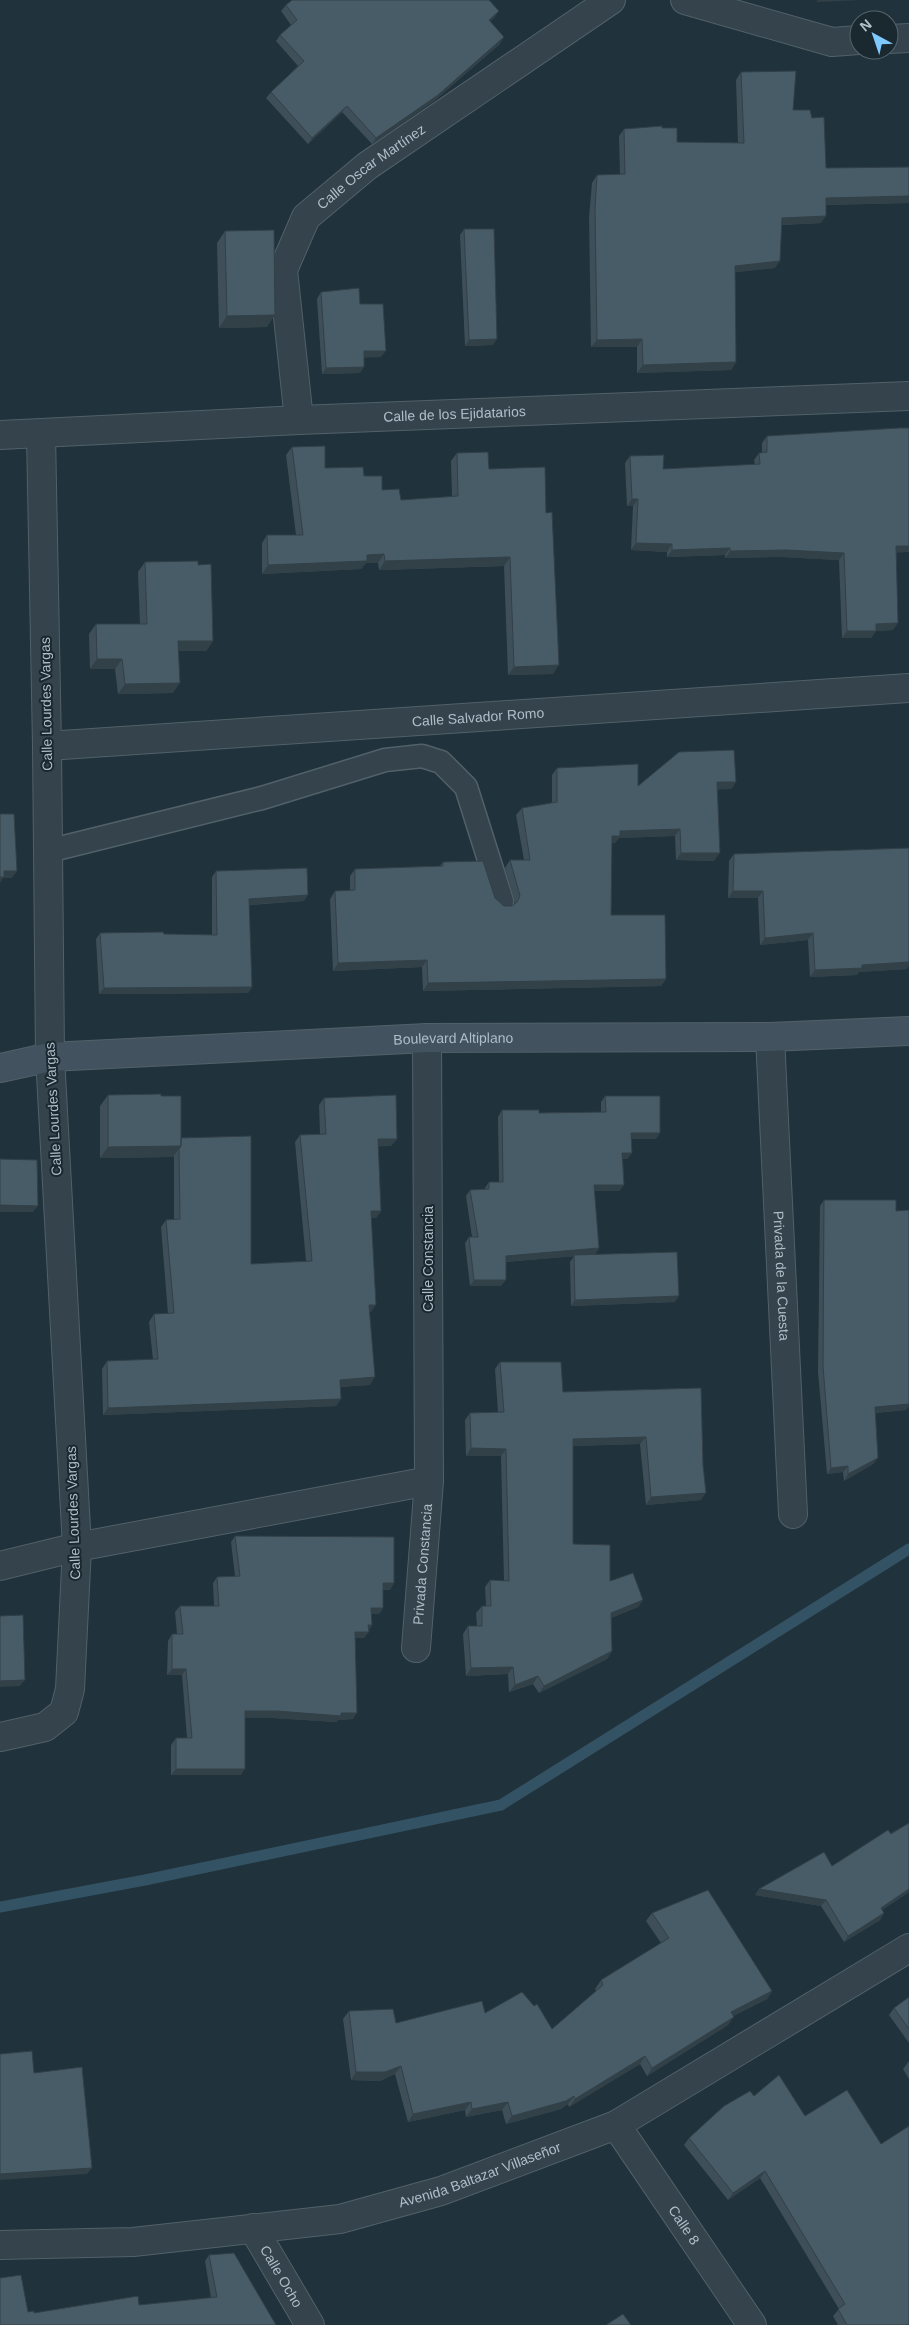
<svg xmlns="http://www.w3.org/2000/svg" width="909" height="2325" viewBox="0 0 909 2325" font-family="Arial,sans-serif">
  <rect width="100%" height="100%" fill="#20323b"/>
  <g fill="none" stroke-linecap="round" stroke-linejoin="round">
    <path stroke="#335264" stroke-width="11" d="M0 1907 145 1880 501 1805 909 1549"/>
    <defs>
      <path id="lane" d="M48 851 262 798 385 760 422 756 441 762 466 787 502 901"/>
      <g id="street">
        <path d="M685 0 832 42 859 40"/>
        <path d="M889 39 909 38"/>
        <path id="s1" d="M299 420 283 270 306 217 367 166 611 0"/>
        <path id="s2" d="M0 435 299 420 909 396"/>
        <path id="s3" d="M47 746 909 688"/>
        <path id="s4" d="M770 1037 793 1514"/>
        <path d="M0 1566 77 1547 429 1481"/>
        <path id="s5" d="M416 1648 429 1481 427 1038"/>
        <path d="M0 1737 45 1727 64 1712 70 1689 77 1547 50 1057 47 746 41 434"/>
        <path id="s6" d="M616 2125 752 2325"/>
        <path id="s7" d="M253 2228 310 2325"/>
        <path id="s8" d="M0 2245 133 2242 340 2219 441 2191 616 2125 909 1948"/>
      </g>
      <g id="secondary">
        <path id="s9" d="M0 1068 50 1057 427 1038 770 1037 909 1031"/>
      </g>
    </defs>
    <use href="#lane" stroke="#526169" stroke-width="25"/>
    <use href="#street" stroke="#526169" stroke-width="30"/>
    <use href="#secondary" stroke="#526169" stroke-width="30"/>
    <use href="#lane" stroke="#34434c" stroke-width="22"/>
    <use href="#street" stroke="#34434c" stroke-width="28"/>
    <use href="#secondary" stroke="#42535f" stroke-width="28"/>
  </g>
  <path fill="#3e4f59" d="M286 5 495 17 490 21 500 44 434 101 372 144 342 112 308 144 266 98 271 92 298 66 276 41 280 35 291 25 281 11Z
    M741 72 793 110 826 168 909 203 826 205 821 223 782 225 775 268 735 272 736 362 731 370 637 373V347H591L589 217 592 183 597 175H620L619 136 624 129 662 128 677 142 738 143 736 80Z
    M464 229 493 345 465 346 460 235Z
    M225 231 267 327 219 328 217 243Z
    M321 292 360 304 381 357H364L360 373 322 374 317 299Z
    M767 436 896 553 893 630 876 631 871 638H842L839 560 782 557 725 558V555L667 557V552L631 550 633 506H627L625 463 630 456 663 469 755 465 754 460 759 453H762V443Z
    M292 447 325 468 382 490 401 500 452 497 451 461 457 453 489 469 546 513 553 674 508 675 504 566 379 570 378 563H366L361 569 262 574V543L267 535H296L286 455Z
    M145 562 198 565 213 641 206 651H179L173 693 118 694 115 669H90L89 634 96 624H140L138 572Z
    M557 768 638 786 736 782 731 789H717L714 861 676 860 675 836 619 838 615 843H612L611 915 666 979 661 986 423 991 422 967 333 971 330 899 335 891H350V876L355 869 440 866 443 862 495 898 504 906H512L515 903 505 868 510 860H524L516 815 522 808 552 803V775Z
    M734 854 907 969 859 972 857 975 810 977 808 940 760 945 758 898H728L729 861Z
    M216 871 304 901 249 905 252 987 248 993 99 994 96 939 100 933 212 935V877Z
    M108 1095 161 1096 181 1138 251 1264 306 1261 295 1142 300 1135 320 1134 319 1105 324 1098 397 1139 391 1146H378L381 1211 376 1218H371V1312H369L370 1385 340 1387 341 1399 336 1406 103 1415 102 1369 107 1361 153 1360 149 1322 154 1314H168L161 1227 166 1220 174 1219V1156L173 1157 100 1158V1106Z
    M605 1096 656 1139H631L632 1153 627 1159H623L624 1185 619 1191H594L599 1248 595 1255 675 1302 571 1306 570 1262 574 1256 506 1262 501 1286H470L465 1243 469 1237H472L466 1196 470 1190 485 1189V1188L489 1182H499L498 1117 502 1110 539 1113 601 1112V1102Z
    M824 1200 896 1211 909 1210V1406L906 1410 875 1413 878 1458 873 1464 844 1481 843 1472 827 1474 818 1372 820 1206Z
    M500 1362 563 1392 701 1388V1500L646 1505 640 1444 573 1446V1544L610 1581 643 1600 638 1607 611 1618 612 1651 607 1659 539 1693 533 1684 509 1692 508 1674 466 1676 463 1634 468 1626H477L476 1613 482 1606H486L485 1587 490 1580 504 1581 501 1456H466L465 1420 470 1413 498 1412 495 1369Z
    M235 1536 394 1583 390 1590H383V1608L379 1614H371L372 1625 364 1638H355L353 1719 338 1720 336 1722 273 1718H245L241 1775H171V1745L176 1738H187L182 1675H167L168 1641 172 1634H177L175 1612 180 1606H214L213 1583 217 1577 235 1576 231 1542Z
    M909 1823V1892L882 1910 884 1913 880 1920 844 1942 821 1906 755 1895 759 1889 832 1866Z
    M652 1913 772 1991 767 1999 733 2016 728 2025 647 2076 640 2064 569 2107 568 2104 561 2109 506 2124 502 2110 466 2117 465 2110 408 2122 395 2074 380 2081 351 2080 343 2019 349 2011 396 2023 485 2013 552 2029 596 1991 595 1989 601 1980 661 1943 646 1921Z
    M909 1997V2043L889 2015 894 2008Z
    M909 2061V2079L903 2069Z
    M754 2096 881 2144 909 2325H838L833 2316 839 2309 760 2178 728 2200 684 2145 689 2138Z
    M209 2255 276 2325H0L28 2312 34 2313 139 2305 211 2298 205 2261Z"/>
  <path fill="#324048" d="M818 0H862L816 2Z
    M499 11 495 17 485 26 489 20Z
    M504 37 500 44 434 101 372 144 376 138Z
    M347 106 342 112 308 144 312 138Z
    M909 196V203L821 205 826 198Z
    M826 216 821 223 777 225 782 218Z
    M780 261 775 268 730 273 735 266Z
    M275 315 267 327 219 328 227 316Z
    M497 339 493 345 465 346 469 340Z
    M642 339 637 347H591L597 340Z
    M364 351H386L381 357 359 358Z
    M736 362 731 370 637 373 643 365Z
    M364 367 360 373 322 374 326 368Z
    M632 499H638L633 506H627Z
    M636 543 672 544 667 552 631 550Z
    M896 546H909V552L891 553Z
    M730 548 725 555 667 557 672 550Z
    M787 550 844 553 839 560 782 557 725 558 730 551Z
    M384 554 378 563H366L361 569 262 574 268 565 367 555Z
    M510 557 504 566 379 570 385 561Z
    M898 623 893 630 876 631 871 638H842L847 631 876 624Z
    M178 641H213L206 651H171Z
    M97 659H122L115 669H90Z
    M559 665 553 674 508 675 514 667Z
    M180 683 173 693 118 694 125 684Z
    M717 782H736L731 789 711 790Z
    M680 829 675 836 619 838 615 843H606L612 836 620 831Z
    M681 853H720L714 861 676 860Z
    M4 871H17L12 878H3L0 883V877Z
    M733 891H763L758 898H728Z
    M308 895 304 901 244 905 249 899Z
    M813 933 808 940 760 945 765 938Z
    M427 960 422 967 333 971 338 963Z
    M909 962V966L907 969 859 972 857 975 810 977 815 970 862 965Z
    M666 979 661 986 423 991 428 983Z
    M252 987 248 993 99 994 104 988Z
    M631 1133H660L656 1139H626Z
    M378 1139H397L391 1146 373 1147Z
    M181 1146 173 1157 100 1158 108 1147Z
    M622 1153H632L627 1159H618Z
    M594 1185H624L619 1191H589Z
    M0 1205 38 1206 33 1212H0Z
    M371 1211H381L376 1218H366Z
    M599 1248 595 1255 502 1262 506 1256Z
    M474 1280H506L501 1286H470Z
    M679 1296 675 1302 571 1306 575 1300Z
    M369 1305H376L371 1312 363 1313Z
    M375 1377 370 1385 335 1387 340 1380Z
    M341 1399 336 1406 103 1415 108 1408Z
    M909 1404V1406L906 1410 871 1413 875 1407Z
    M646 1437 640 1444 568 1446 573 1439Z
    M471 1448 506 1449 501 1456H466Z
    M878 1458 873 1464 844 1481 848 1474Z
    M848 1466 843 1472 827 1474 831 1468Z
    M706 1493 701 1500 646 1505 651 1497Z
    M383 1583H394L390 1590 378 1589Z
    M643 1600 638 1607 606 1620 611 1613Z
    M371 1608H383L379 1614H367Z
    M368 1625H372L367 1632H369L364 1638H350L355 1632Z
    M612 1651 607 1659 539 1693 544 1686Z
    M513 1667 508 1674 466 1676 471 1668Z
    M172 1669H186L182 1675H167Z
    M538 1676 533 1684 509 1692 515 1685Z
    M25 1680 20 1686 0 1687V1681Z
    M245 1711H277L341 1713H357L353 1719 338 1720 336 1722 273 1718H240Z
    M176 1769H245L241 1775H171Z
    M759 1889 826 1900 821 1906 755 1895Z
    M909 1889V1892L876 1914 881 1908Z
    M884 1913 880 1920 844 1942 848 1936Z
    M772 1991 767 1999 725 2020 731 2012Z
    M734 2017 728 2025 647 2076 652 2068Z
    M645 2056 640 2064 569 2107 575 2099Z
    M401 2066 395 2074 380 2081 351 2080 356 2072Z
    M574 2096 568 2104 561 2109 506 2124 512 2116Z
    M471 2102 465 2110 408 2122 413 2114Z
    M508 2102 502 2110 466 2117 472 2109Z
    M92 2168 87 2174 0 2180V2174Z
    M765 2171 760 2178 728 2200 733 2193Z"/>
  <path fill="#485c67" stroke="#324048" d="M292 0H489L499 11 489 20 504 37 438 95 376 138 347 106 312 138 271 92 304 61 280 35 297 20 286 5Z
    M796 71 793 110H810L812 118 824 117 826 168 909 167V196L826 198V216L782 218 780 261 735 266 736 362 643 365 642 339 597 340 595 209 597 175 625 174 624 129 662 126V128H677V142L744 143 741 72Z
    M464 229H494L497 339 469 340Z
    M274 230 275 315 227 316 225 231Z
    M359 288 360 304H383L386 351H364V367L326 368 321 292Z
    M899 428H909V546H896L898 623 876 624V631H847L844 553 787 550 730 551V548L672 550V544L636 543 638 499H632L630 456 664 455 663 469 760 464 759 453 767 452V436Z
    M325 446V468L363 467 364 476H382V490L399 489 401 500 458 496 457 453 488 452 489 469 545 467 546 513 552 512 559 665 514 667 510 557 385 561 384 554 367 555V561L268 565 267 535H303L292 447Z
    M198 561V565L211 564 213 641H178L180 683 125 684 122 659H97L96 624H147L145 562Z
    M734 750 736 782H717L720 853H681L680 829 620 831V836H612L611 915H665L666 979 428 983 427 960 338 963 335 891 355 890V869L443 866V862L483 861 495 898 504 906H512L517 902 520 896 510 860H530L522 808 557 802V768L638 764V786L679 752Z
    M0 814H14L17 871H4V877H0Z
    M909 848V962L862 965V968L815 970 813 933 765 938 763 891H733L734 854Z
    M307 868 308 895 249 899 252 987 104 988 100 933 163 932 164 934 217 935 216 871Z
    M161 1094V1096H181V1146L108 1147V1095Z
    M396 1095 397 1139H378L381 1211H371L376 1305H369L375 1377 340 1380 341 1399 108 1408 107 1361 158 1359 154 1314 174 1313 166 1220 180 1219 179 1149 181 1146V1138L251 1136V1264L312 1261 300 1135 326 1134 324 1098Z
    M605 1096H660V1133H631L632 1153H622L624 1185H594L599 1248 506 1256V1280H474L469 1237H478L470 1190 489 1189V1182H503L502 1110H539V1113L606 1112Z
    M0 1159 37 1160 38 1206 0 1205Z
    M824 1200H896V1211L909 1210V1404L875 1407 878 1458 848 1474V1466L831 1468 823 1366Z
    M677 1252 679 1296 575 1300 574 1255Z
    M500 1362H561L563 1392 701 1388 703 1465 706 1493 651 1497 646 1437 573 1439V1544L610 1545V1581L633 1573 643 1600 611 1613 612 1651 544 1686 538 1676 515 1685 513 1667 471 1668 468 1626H482V1606H491L490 1580 509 1581 506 1449 471 1448 470 1413 504 1412Z
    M235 1536 394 1537V1583H383V1608H371L372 1625H368L369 1632H355L357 1713H341V1716L277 1711H245V1769H176V1738H192L186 1669H172V1634H183L180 1606H219L217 1577 240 1576Z
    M23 1615 25 1680 0 1681V1616Z
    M909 1823V1889L881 1908 884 1913 848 1936 826 1900 759 1889 824 1852 832 1866 888 1830 891 1834Z
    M708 1890 772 1991 731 2012 734 2017 652 2068 645 2056 575 2099 574 2096 566 2101 512 2116 508 2102 472 2109 471 2102 413 2114 401 2066 385 2072H356L349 2011 393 2009 396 2023 482 2001 485 2013 522 1992 534 2006 537 2004 552 2029 603 1985 601 1980 669 1938 652 1913Z
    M909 1997V2029L894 2008Z
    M32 2051 34 2073 82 2067 92 2168 0 2174V2054Z
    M779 2075 805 2116 847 2090 881 2144 909 2126V2325H847L838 2309 845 2304 765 2171 733 2193 689 2138 724 2106 750 2091 754 2096Z
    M234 2253 276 2325H0V2278L21 2275 28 2312 34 2311V2313L138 2296 139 2305 217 2297 209 2255Z
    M623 2314 631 2325H606Z"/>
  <g text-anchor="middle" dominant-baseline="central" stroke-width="4" stroke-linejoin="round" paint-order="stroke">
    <g font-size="14" fill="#afbec8" stroke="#1a2830">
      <text stroke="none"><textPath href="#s1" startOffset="291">Calle Oscar Martínez</textPath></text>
      <text stroke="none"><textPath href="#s2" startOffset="455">Calle de los Ejidatarios</textPath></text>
      <text transform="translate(46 704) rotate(-91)">Calle Lourdes Vargas</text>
      <text stroke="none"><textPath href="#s3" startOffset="432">Calle Salvador Romo</textPath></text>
      <text stroke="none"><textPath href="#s9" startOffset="455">Boulevard Altiplano</textPath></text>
      <text transform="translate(53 1109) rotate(-93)">Calle Lourdes Vargas</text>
      <text transform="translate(428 1259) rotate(-90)">Calle Constancia</text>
      <text stroke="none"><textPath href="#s4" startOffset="239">Privada de la Cuesta</textPath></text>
      <text transform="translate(73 1513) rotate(-92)">Calle Lourdes Vargas</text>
      <text stroke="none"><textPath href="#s5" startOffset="84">Privada Constancia</textPath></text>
      <text stroke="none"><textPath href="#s8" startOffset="488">Avenida Baltazar Villaseñor</textPath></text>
      <text stroke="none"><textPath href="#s6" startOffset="121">Calle 8</textPath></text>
      <text stroke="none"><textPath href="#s7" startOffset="56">Calle Ocho</textPath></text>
    </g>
  </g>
  <g transform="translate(874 35) rotate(320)"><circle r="24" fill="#1a2830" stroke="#56646d"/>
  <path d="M0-4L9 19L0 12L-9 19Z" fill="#7ecafe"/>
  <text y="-8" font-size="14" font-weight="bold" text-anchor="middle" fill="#afbec8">N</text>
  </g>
</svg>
